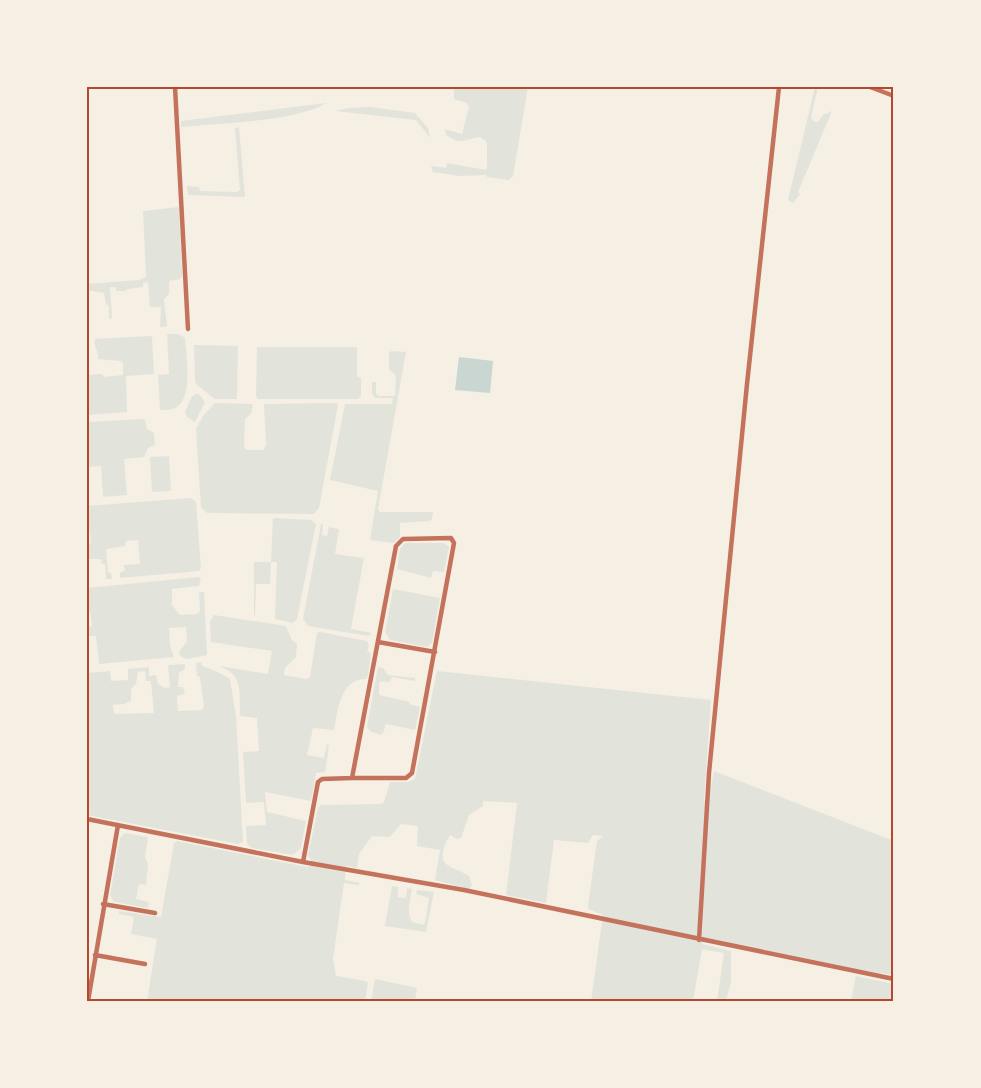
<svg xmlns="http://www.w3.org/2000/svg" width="981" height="1088" viewBox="0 0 981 1088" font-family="Karla,sans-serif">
  <rect width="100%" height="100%" fill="#f6efe4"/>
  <path fill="#e2e4dc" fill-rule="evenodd" d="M454 87H528L513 176 509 180 487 177 486 175 460 176 433 172 431 166 446 168 447 163 486 170 487 167V142L480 137C465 139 461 146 446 135L445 129 462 134 469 107 467 103 454 99Z
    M815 87H818L811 117 813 121 818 122 823 115 832 111 798 192 800 194 793 203 788 200Z
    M326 103C296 122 218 123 181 127V121Z
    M370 107 415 113 428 128 430 138 416 120 335 111 349 108Z
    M239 127 245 197 188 195 187 186 199 187 200 191 237 192 240 190 235 128Z
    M179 207 182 276 180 279 169 281V294L164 299 167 326 160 327 161 307H150L148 282 143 283V287L128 289 125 291H116L115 287H110L112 318 109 319V306L106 304 104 293 87 290V284L139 280 146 277 143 211Z
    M167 334H179L185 338C186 355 194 399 175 408 171 410 165 410 160 410L158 375 169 374Z
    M152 336 154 374 126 376 127 412 87 415V365L89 375 102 374 104 377 123 375V363L120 361 98 359C99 351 93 347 95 339Z
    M194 345 238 346 237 399H215L197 385 195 382Z
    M257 347H357V376L361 378V396L358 399H258L256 396Z
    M391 351 406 352 378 509 380 512H433L432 519 429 521 400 523V537L394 543 370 540 378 491 330 480 345 404H392L393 398H375L372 394V382H376V393L378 396H395L396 376 389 369V353Z
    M198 393 205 402 195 422 187 417 185 412 192 396Z
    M215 403 253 404 251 414 245 419 244 447 247 450H263L266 445 264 404 337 403 338 405 319 508 314 514 207 513 201 507 196 429 203 416Z
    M143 419 145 420 147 429 154 433 155 445 148 448 144 457 124 459 127 495 103 497 101 466 87 467V422Z
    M169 456 171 491 152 492 150 457Z
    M191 498 196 502 201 568 199 571 120 578V573L125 570 124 565 140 564 138 540 126 541 125 546 106 549 108 572 111 573 112 579H106L105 564H102L101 559H87V544L91 543 89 525H87V506Z
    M273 518 311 520 316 524 297 619 293 623 275 619 277 562H271L270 584H256L255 616 254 615V562H271Z
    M321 524H323L322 535 327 536 329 527 339 529 335 554 364 558 351 629 372 633 368 636 308 626 303 619Z
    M405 543H444L449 547 444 572 433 571 431 578 397 569 400 549Z
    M198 577 201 578 199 586 172 589V605L180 615 197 614 200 611 199 592H204L207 655 187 659 180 656 179 652 187 641 186 627 169 628 170 645 174 657 99 664 96 636H89L87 627 92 626 90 611H88L87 588Z
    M393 589 440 598 432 643 427 647 390 640 385 632Z
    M214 615 286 626 292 640 297 644 296 657 285 668 284 675 307 679 310 677 317 633 320 632 367 641 369 645 367 652 371 653 368 676 366 679C340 679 338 710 334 730L313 728 307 755 324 758 327 744 329 745 325 772 316 773 311 801 265 792 267 812 306 821 301 848 293 855 252 848 247 844 246 826 266 825 264 802 246 803 243 752 259 751 257 718 240 716C239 692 244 675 219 666L268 674 272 651 211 642 210 622Z
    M201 662 202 666C205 666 227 676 230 679L236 716 243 842 238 844 87 815V673L110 671 111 681 128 680V669L149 667V676L156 675 158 684 165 688 170 687 168 665 185 664V669L179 673 178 687H183L185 694 177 696 178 711 201 710 204 707 200 677 197 676 196 663ZM145 671 146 681H151L154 713 114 714 113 705 124 704 131 701V689L136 684 138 672Z
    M378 667 383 668 388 675 415 678V681L392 677 390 682 381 681 379 683V695L410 702 409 704 420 707 415 730 386 724 383 733 380 735 370 731 367 727Z
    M437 671 711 700 704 801 708 800 714 771 894 841V975L858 970 706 939 702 944 731 951V982L726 1001H717L724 953 702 949 693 1001H591L603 915 588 909V905L597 841 603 836 593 835 588 843 554 840 546 903 506 895 517 803 483 801V806L469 815 461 838 457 839 450 835C446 841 438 857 446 864 452 869 462 871 469 876L472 885 469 889 435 880 440 850 417 846 418 826 401 824 390 837 372 836 359 854 357 868 346 866 345 880 359 883V885L344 883 333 959 336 976 366 981 368 983 365 1001H147L157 939 131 934 134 917 119 914V911L161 917 174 843 177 841 307 867 310 866 311 860 308 855 318 808 321 805 381 804 384 802 390 782H409L415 779Z
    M125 833 148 837 145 857 148 864 146 885 139 884 136 899 149 902 148 908 114 902 110 895 120 838Z
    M392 886 398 887V897L406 898 407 888 412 889C410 902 406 911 412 922L423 925 425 922 429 898 416 894 417 890 434 892 426 932 385 926Z
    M856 976 894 984V1001H851Z
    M375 979 417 988 415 1001H371Z"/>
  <path fill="#c9d6d2" d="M459 357 493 361 490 393 455 390Z"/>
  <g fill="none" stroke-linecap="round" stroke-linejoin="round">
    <path stroke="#c5725c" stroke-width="4.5" d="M175 87 188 329
      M870 87 894 96
      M451 538 454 543 412 773 406 778H352L396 546 403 539Z
      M378 642 435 652
      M87 819 303 862 464 890 894 979
      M303 862 318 782 322 779 352 778
      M103 904 155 913
      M699 940 709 773 747 384 779 87
      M95 955 145 964
      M88 1001 118 825"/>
  </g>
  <rect width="981" height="1088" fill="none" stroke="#f6efe4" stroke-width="177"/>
  <rect x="88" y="88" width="804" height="912" fill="none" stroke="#b5482f" stroke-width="2"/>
</svg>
